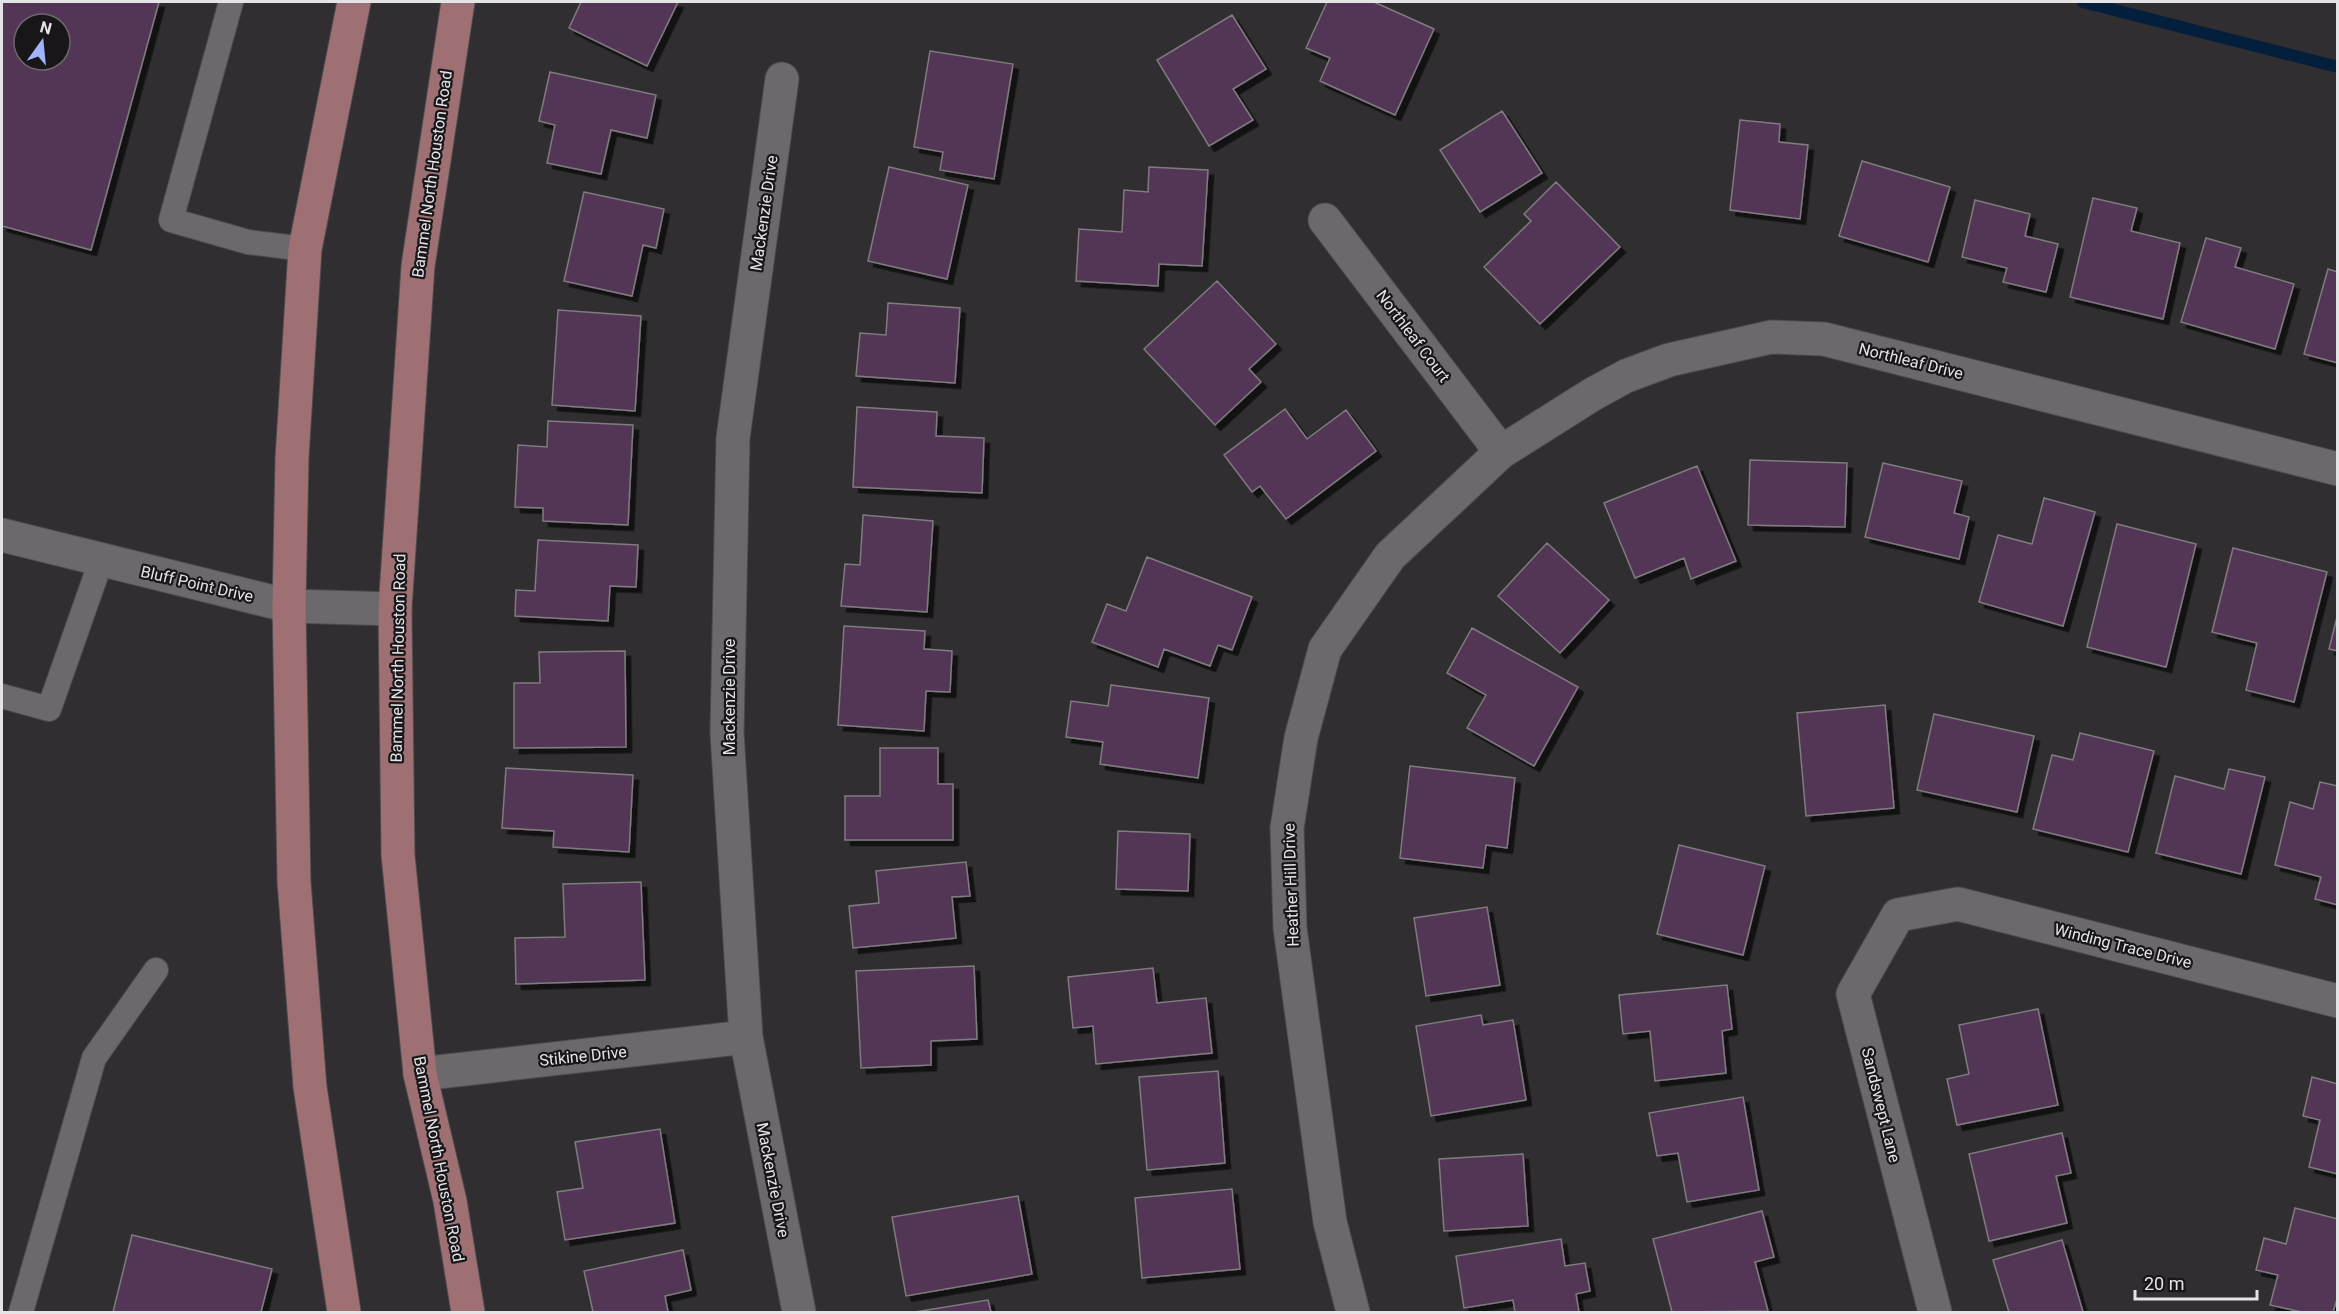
<svg xmlns="http://www.w3.org/2000/svg" width="2339" height="1314" viewBox="0 0 2339 1314" font-family="Roboto,sans-serif">
  <defs>
    <filter id="shadow"><feDropShadow dx="5.5" dy="5.5" stdDeviation="0" flood-color="#0009"/></filter>
  </defs>
  <rect width="100%" height="100%" fill="#302e30"/>
  <g fill="none" stroke-linecap="round" stroke-linejoin="round">
    <path stroke="#031f3c" stroke-width="12" d="M2083 2 2338 67"/>
  </g>
  <path fill="#523555" stroke="#7e7b7e" stroke-width="1.5" fill-rule="evenodd" filter="url(#shadow)" d="M2 2H159L91 250 2 226ZM24 24H60V60H24Z
    M581 2H678L647 66 569 28Z
    M1327 2H1374L1434 29 1395 115 1320 81 1330 58 1306 48Z
    M1232 15 1266 69 1233 89 1253 120 1209 146 1157 60Z
    M930 51 1013 64 994 179 940 170 943 152 914 147Z
    M550 72 656 95 647 138 611 130 601 174 547 163 555 125 539 121Z
    M1502 111 1542 173 1480 212 1440 150Z
    M1740 120 1780 124 1779 142 1808 145 1800 219 1730 210Z
    M1862 161 1950 187 1928 262 1839 236Z
    M889 167 968 185 947 279 868 261Z
    M1149 167 1208 170 1202 266 1159 264 1158 286 1076 281 1079 229 1122 232 1124 190 1148 192Z
    M1556 182 1620 247 1540 324 1484 267 1531 221 1524 214Z
    M584 192 664 209 656 248 643 245 632 296 564 281Z
    M2093 198 2137 208 2131 231 2180 243 2163 319 2070 297Z
    M1975 200 2030 214 2025 236 2058 244 2046 292 2003 282 2007 268 1962 257Z
    M2206 238 2241 248 2235 267 2294 284 2275 349 2181 322Z
    M2328 269 2338 272V363L2304 354Z
    M1217 281 1276 344 1249 369 1261 382 1215 425 1144 349Z
    M888 303 960 308 955 383 856 376 860 333 886 335Z
    M558 310 641 316 635 411 552 405Z
    M857 407 937 412 936 436 984 438 982 493 853 487Z
    M1285 409 1307 439 1346 410 1376 451 1286 519 1260 486 1252 492 1224 455Z
    M548 421 633 425 628 525 543 521V508L515 507 518 445 547 447Z
    M1750 460 1847 463 1845 527 1748 525Z
    M1883 463 1962 481 1954 513 1969 517 1959 559 1865 537Z
    M1697 466 1736 561 1691 579 1684 558 1635 578 1604 503Z
    M2044 498 2095 512 2063 626 1979 602 1998 535 2032 544Z
    M863 515 933 521 927 612 841 606 845 564 860 565Z
    M2117 524 2196 544 2166 667 2087 647Z
    M538 540 638 545 636 587 610 586 608 621 515 616 516 590 535 591Z
    M1547 543 1609 600 1560 653 1498 596Z
    M2233 548 2327 572 2294 702 2246 690 2257 643 2212 632Z
    M1147 557 1252 597 1232 650 1218 645 1210 666 1164 649 1158 667 1092 642 1107 604 1126 611Z
    M2338 613V651L2329 649Z
    M844 626 925 631 924 649 952 651 950 692 926 691 924 731 838 725Z
    M1472 628 1578 687 1534 766 1467 728 1486 695 1447 673Z
    M625 651 626 747 514 748V683H540L539 652Z
    M1111 685 1209 698 1198 778 1100 764 1103 742 1066 737 1071 701 1108 706Z
    M1885 705 1894 808 1806 816 1797 713Z
    M1934 714 2034 736 2017 812 1917 790Z
    M2080 733 2154 751 2128 852 2033 829 2052 755 2073 760Z
    M880 748H938V784H953V840H845V796H880Z
    M1410 766 1515 778 1507 848 1486 845 1483 868 1400 858Z
    M506 768 633 775 629 852 553 847 554 831 502 828Z
    M2229 769 2265 777 2241 874 2156 853 2175 776 2224 789Z
    M2320 782 2338 786V905L2315 899 2321 877 2275 865 2290 802 2313 809Z
    M1118 831 1190 834 1188 891 1116 889Z
    M1679 845 1765 866 1743 955 1657 934Z
    M966 862 970 896 952 897 956 938 853 948 849 906 879 903 876 871Z
    M641 882 645 980 516 984 515 938 565 937 563 884Z
    M1487 907 1500 985 1426 996 1414 918Z
    M974 966 977 1039 931 1041V1065L861 1068 856 971Z
    M1153 968 1157 1003 1206 998 1212 1053 1096 1064 1093 1026 1073 1028 1068 977Z
    M1727 985 1732 1029 1722 1031 1726 1073 1655 1081 1650 1031 1623 1034 1619 995Z
    M2038 1009 2058 1105 1957 1125 1947 1079 1969 1074 1959 1025Z
    M1481 1015 1483 1025 1513 1020 1526 1100 1431 1116 1416 1026Z
    M1218 1071 1225 1163 1147 1170 1139 1077Z
    M2312 1077 2338 1084V1174L2309 1167 2320 1120 2303 1116Z
    M1743 1097 1759 1190 1687 1202 1678 1153 1657 1156 1649 1113Z
    M660 1129 675 1223 565 1240 557 1192 583 1188 575 1142Z
    M2062 1133 2071 1173 2056 1176 2067 1223 1989 1241 1969 1154Z
    M1523 1154 1528 1226 1444 1231 1439 1159Z
    M1232 1189 1240 1269 1142 1278 1135 1198Z
    M1018 1196 1032 1274 906 1296 892 1217Z
    M2295 1208 2338 1219V1296L2333 1312H2302L2270 1305 2278 1275 2256 1270 2264 1238 2286 1244Z
    M1762 1211 1774 1257 1755 1262 1768 1311 1672 1312 1653 1239Z
    M132 1235 272 1269 261 1312H113Z
    M1561 1239 1565 1266 1585 1263 1590 1291 1576 1294 1579 1312H1515L1513 1300 1464 1308 1456 1256Z
    M2062 1240 2083 1312H2009L1993 1260Z
    M683 1250 691 1290 665 1296 668 1312H593L584 1271Z
    M988 1300 991 1312H915Z"/>
  <g fill="none" stroke-linecap="round" stroke-linejoin="round">
    <defs>
      <path id="service" d="M231 2 171 220 248 242 305 249
        M2 696 49 709 101 561
        M21 1312 94 1058 156 970"/>
      <path id="minor" d="M782 79 733 438 727 733 746 1037 799 1312
        M1325 220 1501 452
        M420 1074 746 1037
        M1353 1312 1330 1222 1290 928 1287 828 1301 738 1325 649 1390 556 1501 452 1593 394 1626 376 1669 360 1771 337 1824 339 2338 469
        M1935 1312 1853 994 1898 915 1958 904 2338 1001"/>
      <path id="tertiary" d="M2 535 289 606 395 609"/>
      <path id="primary" d="M458 2 418 266 395 609 398 855 420 1074 450 1201 468 1312
        M344 1312 310 1087 294 882 289 606 292 458 305 249 354 2"/>
    </defs>
    <use href="#service" stroke="#4d4b4d" stroke-width="26"/>
    <use href="#minor" stroke="#4d4b4d" stroke-width="35"/>
    <use href="#tertiary" stroke="#4d4b4d" stroke-width="35"/>
    <use href="#primary" stroke="#4d4b4d" stroke-width="35"/>
    <use href="#service" stroke="#6c696c" stroke-width="24"/>
    <use href="#minor" stroke="#6c696c" stroke-width="33"/>
    <use href="#tertiary" stroke="#6c696c" stroke-width="33"/>
    <use href="#primary" stroke="#9e7073" stroke-width="33"/>
  </g>
  <g text-anchor="middle" dominant-baseline="central" stroke-width="4.5" stroke-linejoin="round" paint-order="stroke">
    <g font-size="16" fill="#e4e3e5" stroke="#181618">
      <text transform="translate(432 174) rotate(-82)">Bammel North Houston Road</text>
      <text transform="translate(764 213) rotate(-82)">Mackenzie Drive</text>
      <text transform="translate(1413 336) rotate(53)">Northleaf Court</text>
      <text transform="translate(1911 361) rotate(14)">Northleaf Drive</text>
      <text transform="translate(197 584) rotate(13)">Bluff Point Drive</text>
      <text transform="translate(398 658) rotate(-89)">Bammel North Houston Road</text>
      <text transform="translate(729 697) rotate(-90)">Mackenzie Drive</text>
      <text transform="translate(1291 885) rotate(-92)">Heather Hill Drive</text>
      <text transform="translate(2123 946) rotate(14)">Winding Trace Drive</text>
      <text transform="translate(583 1056) rotate(-6)">Stikine Drive</text>
      <text transform="translate(1881 1105) rotate(76)">Sandswept Lane</text>
      <text transform="translate(439 1159) rotate(79)">Bammel North Houston Road</text>
      <text transform="translate(773 1180) rotate(79)">Mackenzie Drive</text>
    </g>
  </g>
  <rect width="2339" height="1314" fill="none" stroke="#e4e3e5" stroke-width="6"/>
  <g transform="translate(42 42) rotate(15)"><circle r="28" fill="#181618" stroke="#6a686a" stroke-width="1.5"/>
  <path d="M0-4.5L10 22L0 15L-10 22Z" fill="#a0b3fd"/>
  <text y="-9" font-size="16" font-weight="bold" text-anchor="middle" fill="#e4e3e5">N</text>
  </g>
  <path d="M2135 1290v9h122v-9" fill="none" stroke="#e4e3e5" stroke-width="3"/>
  <text x="2144" y="1290" font-size="18" fill="#e4e3e5" stroke="#181618" stroke-width="4.5" paint-order="stroke">20 m</text>
</svg>
